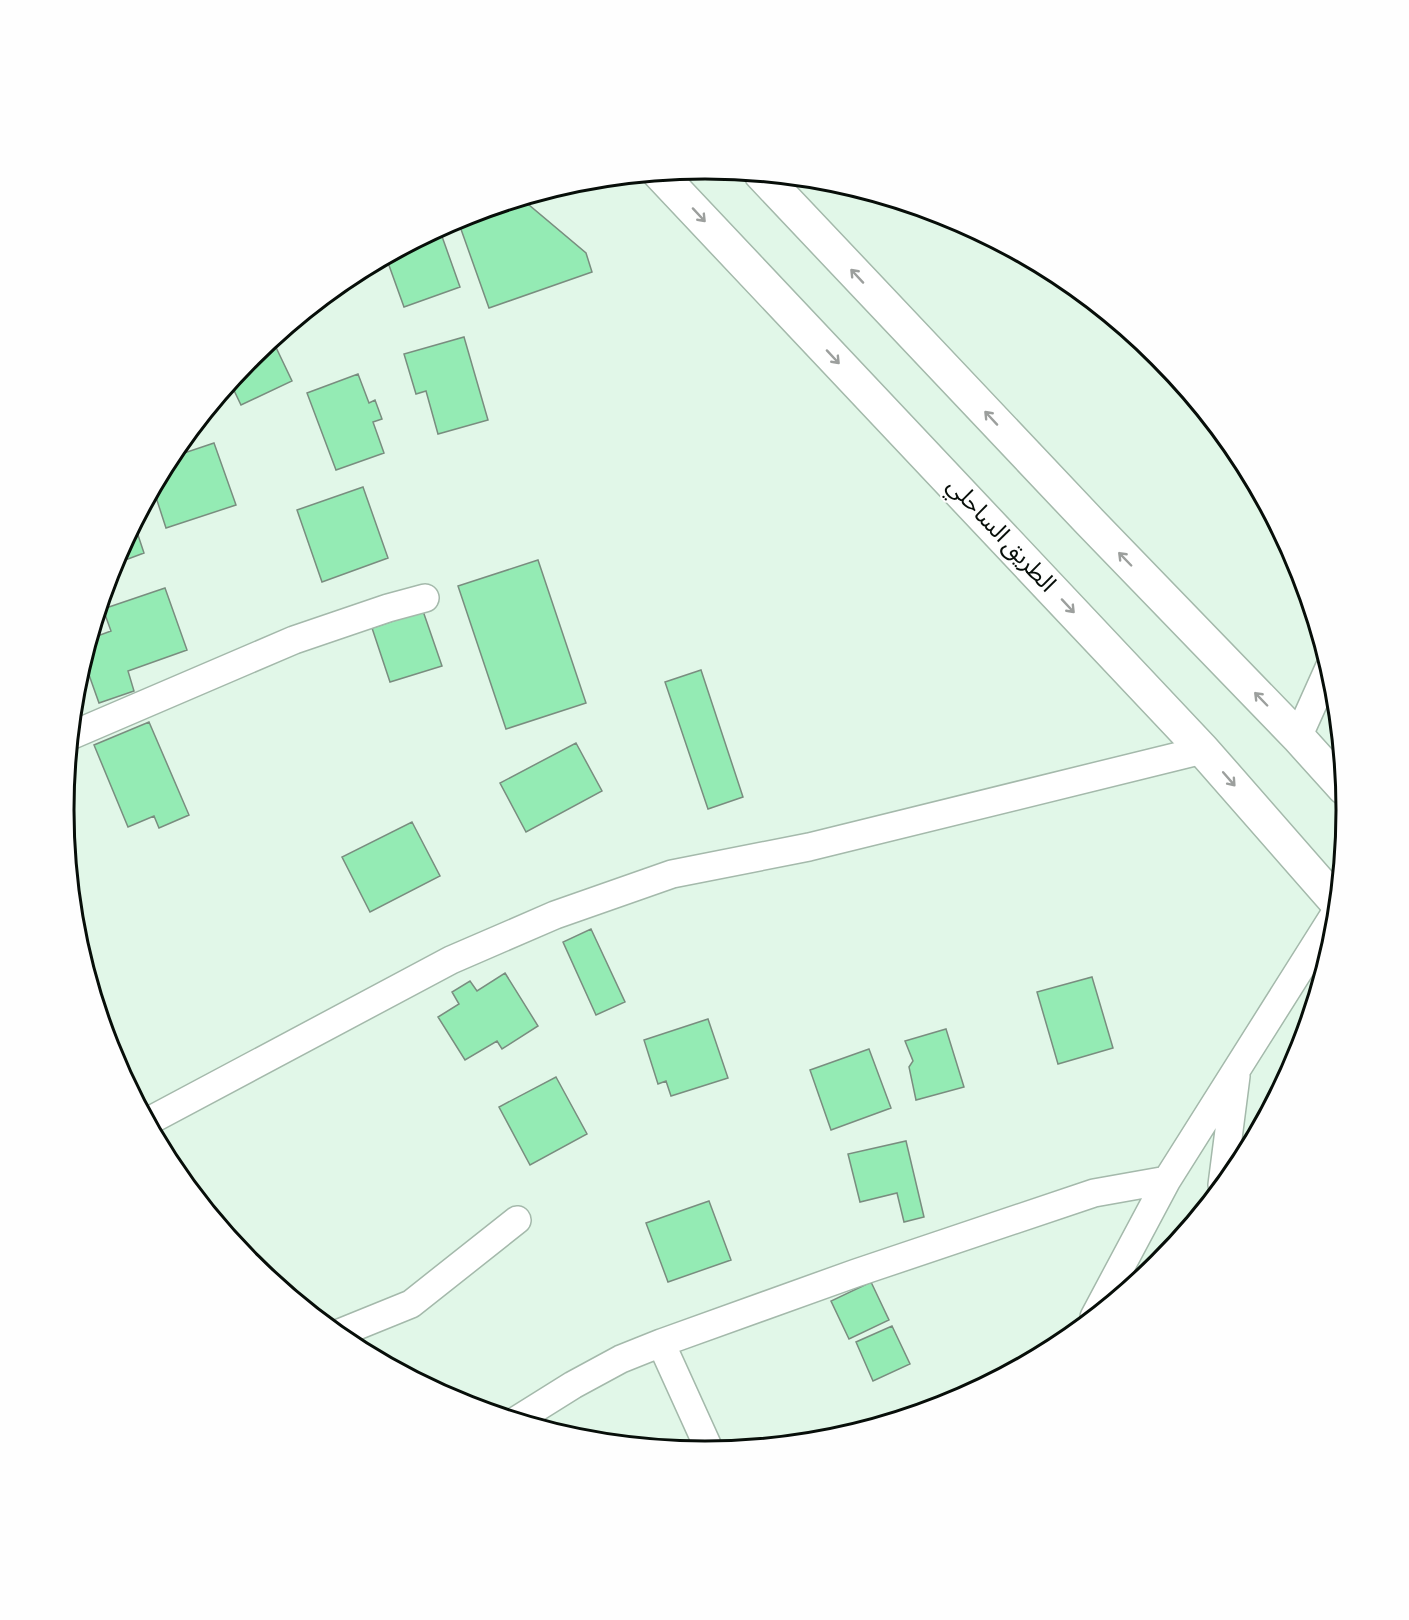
<svg xmlns="http://www.w3.org/2000/svg" width="1409" height="1620" viewBox="0 0 1409 1620" font-family="'Alegreya Sans','Noto Sans Arabic',sans-serif">
  <rect width="100%" height="100%" fill="#e1f7e8"/>
  <path fill="#94ebb4" stroke="#798d7f" stroke-width="1.5" d="M511 202 529 205 586 253 592 272 489 308 457 218Z
    M439 228 460 287 404 307 386 257Z
    M464 337 488 420 438 434 426 391 416 394 404 354Z
    M272 339 292 381 241 405 230 382 251 356Z
    M358 374 369 403 375 400 382 419 373 422 384 453 336 470 307 393Z
    M200 419 203 428 188 433Z
    M214 443 236 505 166 528 153 488 169 458Z
    M363 487 388 558 322 582 297 510Z
    M134 523 144 553 112 565V564Z
    M538 560 586 703 506 729 458 586Z
    M165 588 187 650 128 671 134 691 99 703 83 658 89 639 111 631 103 609Z
    M423 611 442 666 390 682 372 628Z
    M701 670 743 797 708 809 665 682Z
    M76 684 82 701 73 705 75 685Z
    M149 722 189 815 159 828 154 816 128 827 94 745Z
    M576 743 602 791 526 832 500 783Z
    M412 822 440 876 370 912 342 857Z
    M591 929 625 1002 596 1015 563 942Z
    M505 973 538 1026 502 1049 497 1041 465 1060 438 1017 459 1004 452 992 470 981 477 991Z
    M1092 977 1113 1048 1058 1064 1037 992Z
    M708 1019 728 1078 671 1096 666 1081 658 1084 644 1040Z
    M946 1029 964 1087 916 1100 909 1067 913 1061 905 1041Z
    M869 1049 891 1108 831 1130 810 1070Z
    M556 1077 587 1134 530 1165 499 1107Z
    M906 1141 924 1217 904 1222 897 1193 860 1202 848 1154Z
    M709 1201 731 1260 668 1282 646 1223Z
    M871 1282 889 1320 849 1339 831 1301Z
    M892 1326 910 1364 873 1381 856 1342Z"/>
  <g fill="none" stroke-linecap="round" stroke-linejoin="round">
    <defs>
      <path id="minor" d="M70 736 294 640 388 608 425 598
        M1298 737 1329 668
        M147 1122 451 960 555 915 672 874 809 847 1203 750
        M1222 1185 1236 1076
        M1094 1317 1167 1180 1336 912
        M337 1334 411 1304 517 1220
        M661 1343 710 1451
        M517 1420 573 1385 621 1359 661 1343 856 1273 1094 1193 1167 1180"/>
      <path id="trunk" d="M659 173 1203 750 1337 903
        M761 174 1090 522 1298 737 1344 788"/>
    </defs>
    <use href="#minor" stroke="#a4b9ab" stroke-width="30"/>
    <use href="#trunk" stroke="#a4b9ab" stroke-width="36"/>
    <use href="#minor" stroke="#fff" stroke-width="27"/>
    <use href="#trunk" stroke="#fff" stroke-width="33"/>
  </g>
  <defs><path id="oneway-shaft" d="M-6 0H5M1.5-3L5.5 0L1.5 3" fill="none" stroke-width="1.6" stroke-linecap="round" stroke-linejoin="round" transform="scale(1.5)"/></defs>
  <g stroke="#9c9f9d">
    <use href="#oneway-shaft" transform="translate(699 215) rotate(47)"/>
    <use href="#oneway-shaft" transform="translate(857 276) rotate(-133)"/>
    <use href="#oneway-shaft" transform="translate(833 357) rotate(47)"/>
    <use href="#oneway-shaft" transform="translate(991 418) rotate(-133)"/>
    <use href="#oneway-shaft" transform="translate(1125 559) rotate(-134)"/>
    <use href="#oneway-shaft" transform="translate(1068 606) rotate(47)"/>
    <use href="#oneway-shaft" transform="translate(1261 699) rotate(-134)"/>
    <use href="#oneway-shaft" transform="translate(1229 779) rotate(49)"/>
  </g>
  <g text-anchor="middle" dominant-baseline="central" stroke-width="4.5" stroke-linejoin="round" paint-order="stroke">
    <g font-size="24" fill="#070e09" stroke="#fefefe">
      <text transform="translate(1001 535) rotate(47)">الطريق الساحلي</text>
    </g>
  </g>
  <path d="M0 0H1409V1620H0ZM74 810a631 631 0 1 1 1262 0a631 631 0 1 1-1262 0Z" fill="#fefefe" fill-rule="evenodd"/>
  <path fill="none" stroke="#070e09" stroke-width="3" d="M74 810a631 631 0 1 1 1262 0a631 631 0 1 1-1262 0Z"/>
</svg>
